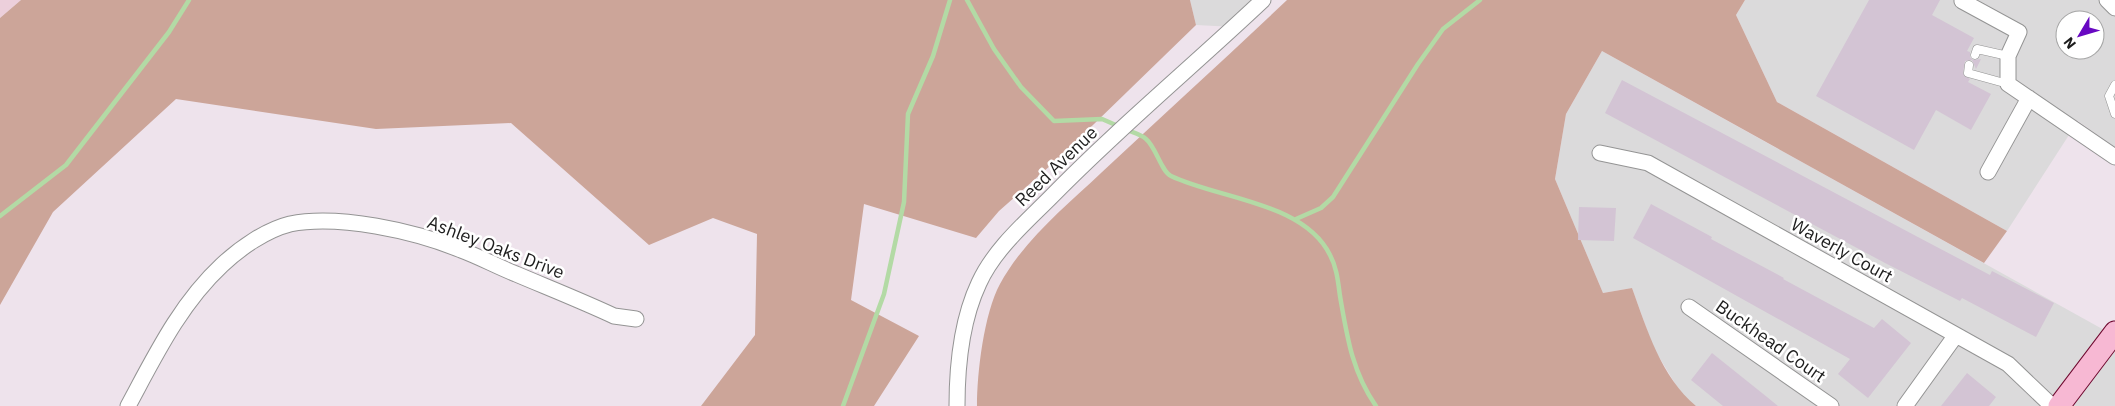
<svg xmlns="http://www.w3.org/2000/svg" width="2115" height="406" viewBox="0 0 2115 406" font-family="'IBM Plex Sans',sans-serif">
  <rect width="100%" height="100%" fill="#eee3ec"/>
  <path fill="#dbdadb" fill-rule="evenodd" d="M1190 0H1263L1235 27 1196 25Z
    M1745 0H2115V147L2078 121 2007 231 1777 102 1736 15ZM2065 20H2095V50H2065Z
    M1602 51 2115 336V406H1696L1682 395 1653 347 1632 288 1603 293 1555 179 1566 114Z"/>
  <path fill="#eccfdb" d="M0 0H21L0 18Z"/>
  <path fill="#cca599" d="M21 0H1190L1196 25 1060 157 999 211 976 238 864 204 851 300 919 336 874 406H701L755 335 757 234 713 218 649 245 511 123 376 129 176 99 53 212 0 305V18Z
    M1287 0H1745L1736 15 1777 102 2007 231 1984 263 1602 51 1566 114 1555 179 1603 293 1632 288C1647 329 1661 377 1696 406H977C977 373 984 313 1000 284 1024 240 1065 207 1101 173 1163 115 1226 58 1287 0Z"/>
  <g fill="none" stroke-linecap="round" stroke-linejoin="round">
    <path stroke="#b3daa5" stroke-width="4.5" d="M967 0 994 49 1021 87 1054 121 1102 119 1118 126
      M1125 129C1131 132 1141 134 1146 139 1156 147 1161 171 1171 176 1219 199 1304 202 1330 255 1337 268 1338 282 1340 296 1347 336 1352 372 1376 406
      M0 216 66 165 169 32 189 0
      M1296 219 1321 208 1333 197 1418 64 1443 29 1480 0
      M843 406 884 294 904 202 908 114 933 56 950 0"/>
  </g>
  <path fill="#d3c4d4" d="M1869 0H1940L1932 15 1974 38 1967 51 1970 52V57L1973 60 1981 59 1976 69 1972 60 1965 61 1963 74 1970 79 1968 82 1991 94 1971 130 1936 110 1914 150 1816 96Z
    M1622 80 1916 236 1990 275 1992 271 2054 303 2036 337 1962 298 1960 301 1885 263 1605 113Z
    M1651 204 1712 237 1711 239 1784 278 1783 279 1874 328 1882 319 1911 343 1868 398 1838 374 1850 359 1633 238Z
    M1579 207 1616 208 1614 241 1578 240Z
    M1712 353 1767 397 1778 406H1723L1691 380Z
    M1967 373 1996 397 1989 406H1941Z"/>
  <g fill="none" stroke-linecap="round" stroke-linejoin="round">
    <defs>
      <path id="lane" d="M1975 55 1977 49 2008 56
        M1969 65 1968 73 2008 84
        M2115 85 2109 96 2115 114"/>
      <path id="street" d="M2107 0 2115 8
        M1962 1 2019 32 2008 56V84L2115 157
        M1600 153 1648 163 2008 364 2052 406
        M1988 172 2029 98
        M1689 307 1831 406
        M128 406C155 356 180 304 222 265 240 248 266 230 290 224 338 214 415 231 461 250 480 257 498 267 516 274 549 288 582 301 614 316L636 319
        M957 406C957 367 962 319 979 283 994 250 1024 224 1049 199 1117 129 1192 67 1263 0
        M1905 406 1956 335"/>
      <path id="secondary" d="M2059 406 2115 332"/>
    </defs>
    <use href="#lane" stroke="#949494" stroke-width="9"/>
    <use href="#street" stroke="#949494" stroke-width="17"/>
    <use href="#secondary" stroke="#6f092f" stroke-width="23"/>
    <use href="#lane" stroke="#fff" stroke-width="8"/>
    <use href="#street" stroke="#fff" stroke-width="15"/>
    <use href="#secondary" stroke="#f7b8d3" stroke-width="21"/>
  </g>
  <g text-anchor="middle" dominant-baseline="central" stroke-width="5" stroke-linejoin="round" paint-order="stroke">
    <g font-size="18" fill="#1d1d1d" stroke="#fff">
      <text transform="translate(1056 166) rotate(-44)">Reed Avenue</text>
      <text transform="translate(496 247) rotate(21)">Ashley Oaks Drive</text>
      <text transform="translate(1842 250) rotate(29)">Waverly Court</text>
      <text transform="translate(1771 341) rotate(35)">Buckhead Court</text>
    </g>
  </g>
  <g transform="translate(2080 35) rotate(232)"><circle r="24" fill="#ffffff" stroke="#a5a5a5"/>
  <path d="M0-4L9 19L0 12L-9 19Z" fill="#6808c2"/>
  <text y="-8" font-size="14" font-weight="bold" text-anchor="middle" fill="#1d1d1d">N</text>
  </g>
</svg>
